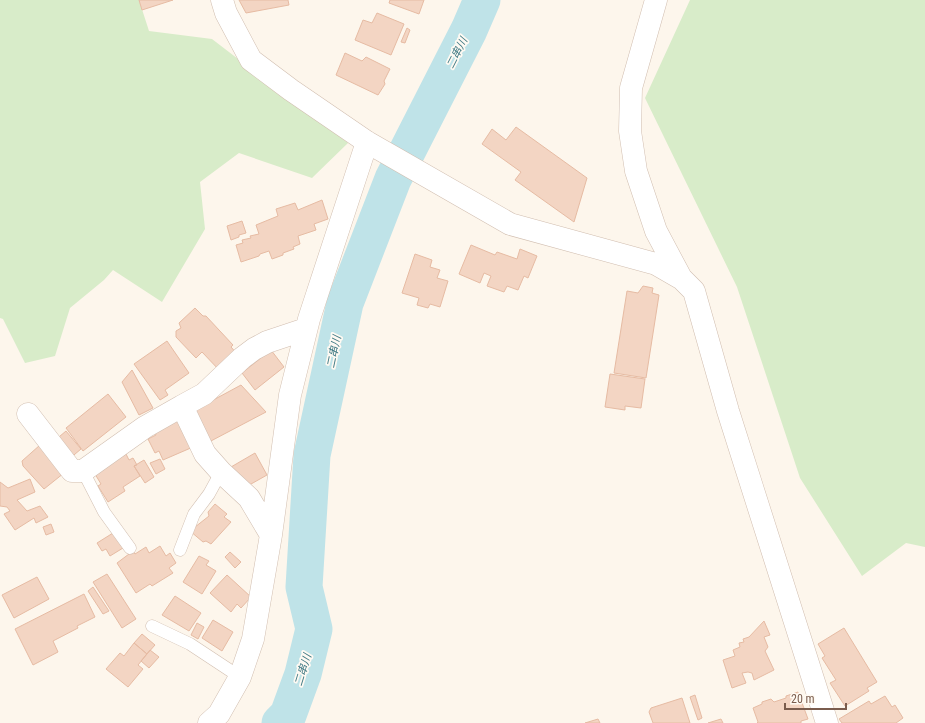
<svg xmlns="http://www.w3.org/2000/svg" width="925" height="723" viewBox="0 0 925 723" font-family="'Roboto Condensed','Noto Sans JP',sans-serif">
  <rect width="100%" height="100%" fill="#fdf6ec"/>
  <path fill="#d8ecc9" d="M0 0H139L149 31 212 39 348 143 312 178 239 153 200 182 205 229 162 302 113 270 104 280 70 308 55 356 25 363 3 319 0 318Z
    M690 0H925V547L906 543 862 576 800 478 737 287 645 98Z"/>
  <path fill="#bfe3e8" stroke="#a5d3da" d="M287 693 298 700 286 723H268Z"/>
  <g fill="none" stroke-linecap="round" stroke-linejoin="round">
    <path stroke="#bfe3e8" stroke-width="37" d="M280 723 288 715 303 674 314 629 304 587 312 455 345 303 393 179 469 30 482 0"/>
  </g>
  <path fill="#f3d5c3" stroke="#e6bba3" d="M139 0H173L142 10Z
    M239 0H288L289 5 246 13Z
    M390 0H424L419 14 389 3Z
    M377 13 404 24 391 55 355 40 363 20 372 23Z
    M407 28 410 30 405 43 401 42Z
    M345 53 362 61 366 57 390 69 384 81 385 84 378 95 336 75Z
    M516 127 587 178 574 222 515 180 521 172 482 144 492 129 506 140Z
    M322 200 328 219 314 224 316 230 298 236 300 244 293 247 294 249 283 253V255L272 259 269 251 260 254 259 256 241 262 236 245 243 243 242 240 251 238 250 236 259 234 256 225 278 216 276 209 295 203 298 210Z
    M242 221 246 233 239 235V237L231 240 227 226Z
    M471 245 495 255 497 252 517 259 520 249 537 256 528 278 524 276 518 290 507 286 504 292 487 286 491 276 484 273 480 283 459 274Z
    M415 254 432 260 430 267 440 270 437 278 448 281 440 307 430 304 428 308 417 305 419 298 402 293Z
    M643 286 653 288 652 293 659 295 646 378 614 373 627 291 638 293Z
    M195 308 203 316H206L233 345 231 347 239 356 221 372 202 352 196 358 176 337V331L181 328 179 323Z
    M167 341 189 373 165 390 168 395 160 400 134 364Z
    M271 350 284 367 255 390 242 373Z
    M132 370 153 408 139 415 122 382Z
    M610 374 645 379 641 408 625 406V410L605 407Z
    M241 385 266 412 209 442 193 411Z
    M108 394 126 417 83 451 66 428Z
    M181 418 193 447 163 460 159 451 155 453 148 439 156 435 154 430Z
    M66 431 81 449 68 460 53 442Z
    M40 445 64 473 44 489 23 466 22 461Z
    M255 453 267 475 244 488 231 467Z
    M126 454 129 460 133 458 137 465 134 466 140 476 123 487 125 491 108 502 98 486 101 484 95 474Z
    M160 459 165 469 156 474 150 463Z
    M144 460 154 477 145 483 134 466Z
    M30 479 35 492 17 500 27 511 40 506 48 517 36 523 34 518 15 530 4 514 10 511 7 507 0 506V482L8 488Z
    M215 504 227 514 224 517 231 522 211 544 206 541 203 542 190 531 209 516 208 512Z
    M51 524 54 532 46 535 43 527Z
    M113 533 123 548 110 556 106 549 102 551 97 543Z
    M160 546 166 556 170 553 176 563 169 568 173 573 152 586 150 584 136 593 117 563 133 551 135 554 146 547 149 553Z
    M230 552 241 562 235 568 225 557Z
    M199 556 209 561 206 565 216 571 202 594 183 582Z
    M107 574 136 619 122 628 93 582Z
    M227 575 251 597 241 608 237 604 231 612 210 593Z
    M37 577 49 599 14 618 2 595Z
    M93 587 109 611 103 614 88 591Z
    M84 594 95 617 77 626 78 628 53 641 58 652 33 665 15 629Z
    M175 596 201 613 189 631 162 615Z
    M213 620 233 632 222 651 202 638Z
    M764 621 770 635 764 637 768 647 765 651 774 670 754 680 752 673 748 672 742 673 746 683 732 688 723 660 735 656 733 650 740 647 739 643 744 642 743 639 749 637Z
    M197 623 204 627 198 639 191 635Z
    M844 628 877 682 867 688 869 691 845 706 830 683 836 680 822 658 825 656 818 644Z
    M142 634 155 645 147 654 134 643Z
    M134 643 147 654 138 665 143 669 128 687 106 669 120 653 124 656Z
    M150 650 159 657 149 668 141 661Z
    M798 692 808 719 801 721V723H757L758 722 753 708 762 704V702L771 699 774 702 786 698V696Z
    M695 695 702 718 698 720 690 697Z
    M885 696 892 707 895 705 903 718 896 723H842L839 719 869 701 871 704Z
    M682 698 690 723H653L649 712 651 708Z
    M598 719 600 723H585Z
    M721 719 723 723H708Z"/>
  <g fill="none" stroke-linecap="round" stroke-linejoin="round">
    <defs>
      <path id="lane" d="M83 471 104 512 130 548
        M180 550 194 514 209 494 221 472
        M152 626 190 644 240 677"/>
      <path id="street" d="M222 0 226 13 251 60 291 90 367 142 510 224 656 264 682 279 694 291 728 411 827 723
        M656 0 631 88 630 131 636 171 656 231 681 278
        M182 406 204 394 242 358 254 349 267 342 306 329
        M28 414 72 471H83L145 427 182 406 205 454 221 472 249 498 271 535
        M209 723 219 714 240 677 253 639 271 535 290 395 309 319 367 142"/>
    </defs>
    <use href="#lane" stroke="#d1beb0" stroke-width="13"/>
    <use href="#street" stroke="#d1beb0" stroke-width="23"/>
    <use href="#lane" stroke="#fff" stroke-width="12"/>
    <use href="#street" stroke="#fff" stroke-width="22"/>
  </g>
  <g text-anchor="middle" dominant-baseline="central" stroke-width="3.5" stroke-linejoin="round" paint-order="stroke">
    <g font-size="11" font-style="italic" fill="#437c86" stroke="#fffaf3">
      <text transform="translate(457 53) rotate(-63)">二串川</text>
      <text transform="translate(334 352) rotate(-78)">二串川</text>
      <text transform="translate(303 670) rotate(-73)">二串川</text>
    </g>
  </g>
  <path d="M785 703v6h61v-6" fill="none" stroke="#7a5c4d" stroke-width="2"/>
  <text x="791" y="703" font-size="12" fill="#7a5c4d" stroke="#fffaf3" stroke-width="3" paint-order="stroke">20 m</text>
</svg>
